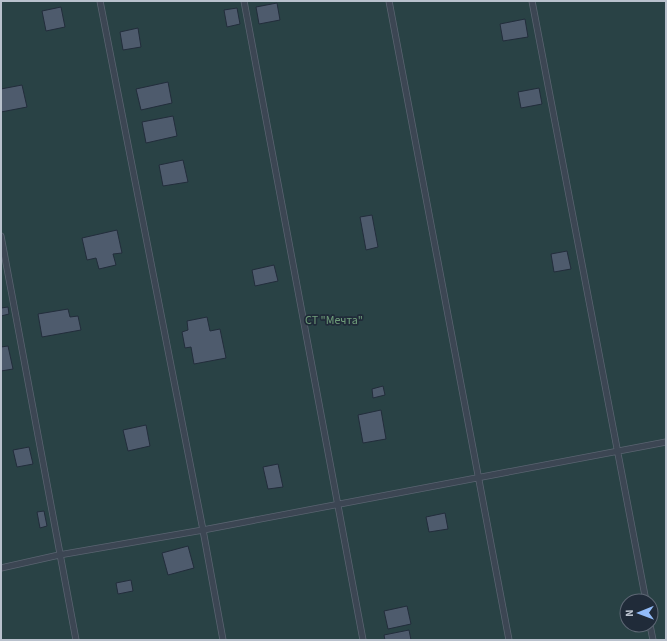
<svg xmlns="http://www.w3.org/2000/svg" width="667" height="641" viewBox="0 0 667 641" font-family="'Source Sans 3',sans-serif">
  <rect width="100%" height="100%" fill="#273444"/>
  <path fill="#294245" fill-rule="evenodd" d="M1 1H666V640H1ZM627 601H651V625H627Z"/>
  <path fill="#4e5b6d" stroke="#222d3b" d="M277 3 280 20 259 24 256 7Z
    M61 7 65 27 46 31 42 11Z
    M237 8 240 24 227 27 224 10Z
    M525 19 528 37 503 41 500 24Z
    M138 28 141 47 123 50 120 32Z
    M168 82 172 103 141 110 136 89Z
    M22 85 27 107 1 112V89Z
    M539 88 542 104 521 108 518 92Z
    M173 116 177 136 146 143 142 122Z
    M183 160 188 182 163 186 159 165Z
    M372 215 378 247 366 250 360 217Z
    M117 230 122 253 113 254 116 265 99 269 96 258 87 260 82 238Z
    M567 251 571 269 554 272 551 254Z
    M274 265 278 281 255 286 252 270Z
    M8 307 9 314 1 316V308Z
    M68 309 70 317 78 316 81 330 42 337 38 314Z
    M207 317 210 331 220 329 226 358 194 364 191 347 185 348 182 332 188 330 187 321Z
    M8 346 13 369 1 371V347Z
    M383 386 385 395 373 398 372 389Z
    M381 410 386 439 363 443 358 415Z
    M146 425 150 446 128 451 123 430Z
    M29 447 33 464 17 467 13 450Z
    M278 464 283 487 268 489 263 467Z
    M44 511 47 526 40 528 37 512Z
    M445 513 448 529 429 532 426 517Z
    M188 546 194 568 168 575 162 553Z
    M131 580 133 591 118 594 116 583Z
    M407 606 411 624 388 629 384 611Z
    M409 630 411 640H385L384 635Z"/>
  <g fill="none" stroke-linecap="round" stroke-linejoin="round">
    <defs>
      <path id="lane" d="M100 1 203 530 223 640
        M244 1 363 640
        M389 1 509 640
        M532 1 646 601
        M1 236 76 640
        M1 568 59 555 203 530 666 442
        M650 625 653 640"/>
    </defs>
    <use href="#lane" stroke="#5a6471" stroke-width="7"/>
    <use href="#lane" stroke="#3c4653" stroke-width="5.5"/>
  </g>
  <g text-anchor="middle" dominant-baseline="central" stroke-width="3.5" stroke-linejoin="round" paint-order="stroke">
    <g font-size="12" fill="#709e7a" stroke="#202b39">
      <text x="334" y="320">СТ "Мечта"</text>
    </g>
  </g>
  <rect width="667" height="641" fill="none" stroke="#b9c1cd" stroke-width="4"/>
  <g transform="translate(639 613) rotate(269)"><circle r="19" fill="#202b39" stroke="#5d6774"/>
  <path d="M0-3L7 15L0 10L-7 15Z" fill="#92bcf9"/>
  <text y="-6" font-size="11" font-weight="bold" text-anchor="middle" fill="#b9c1cd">N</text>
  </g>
</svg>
